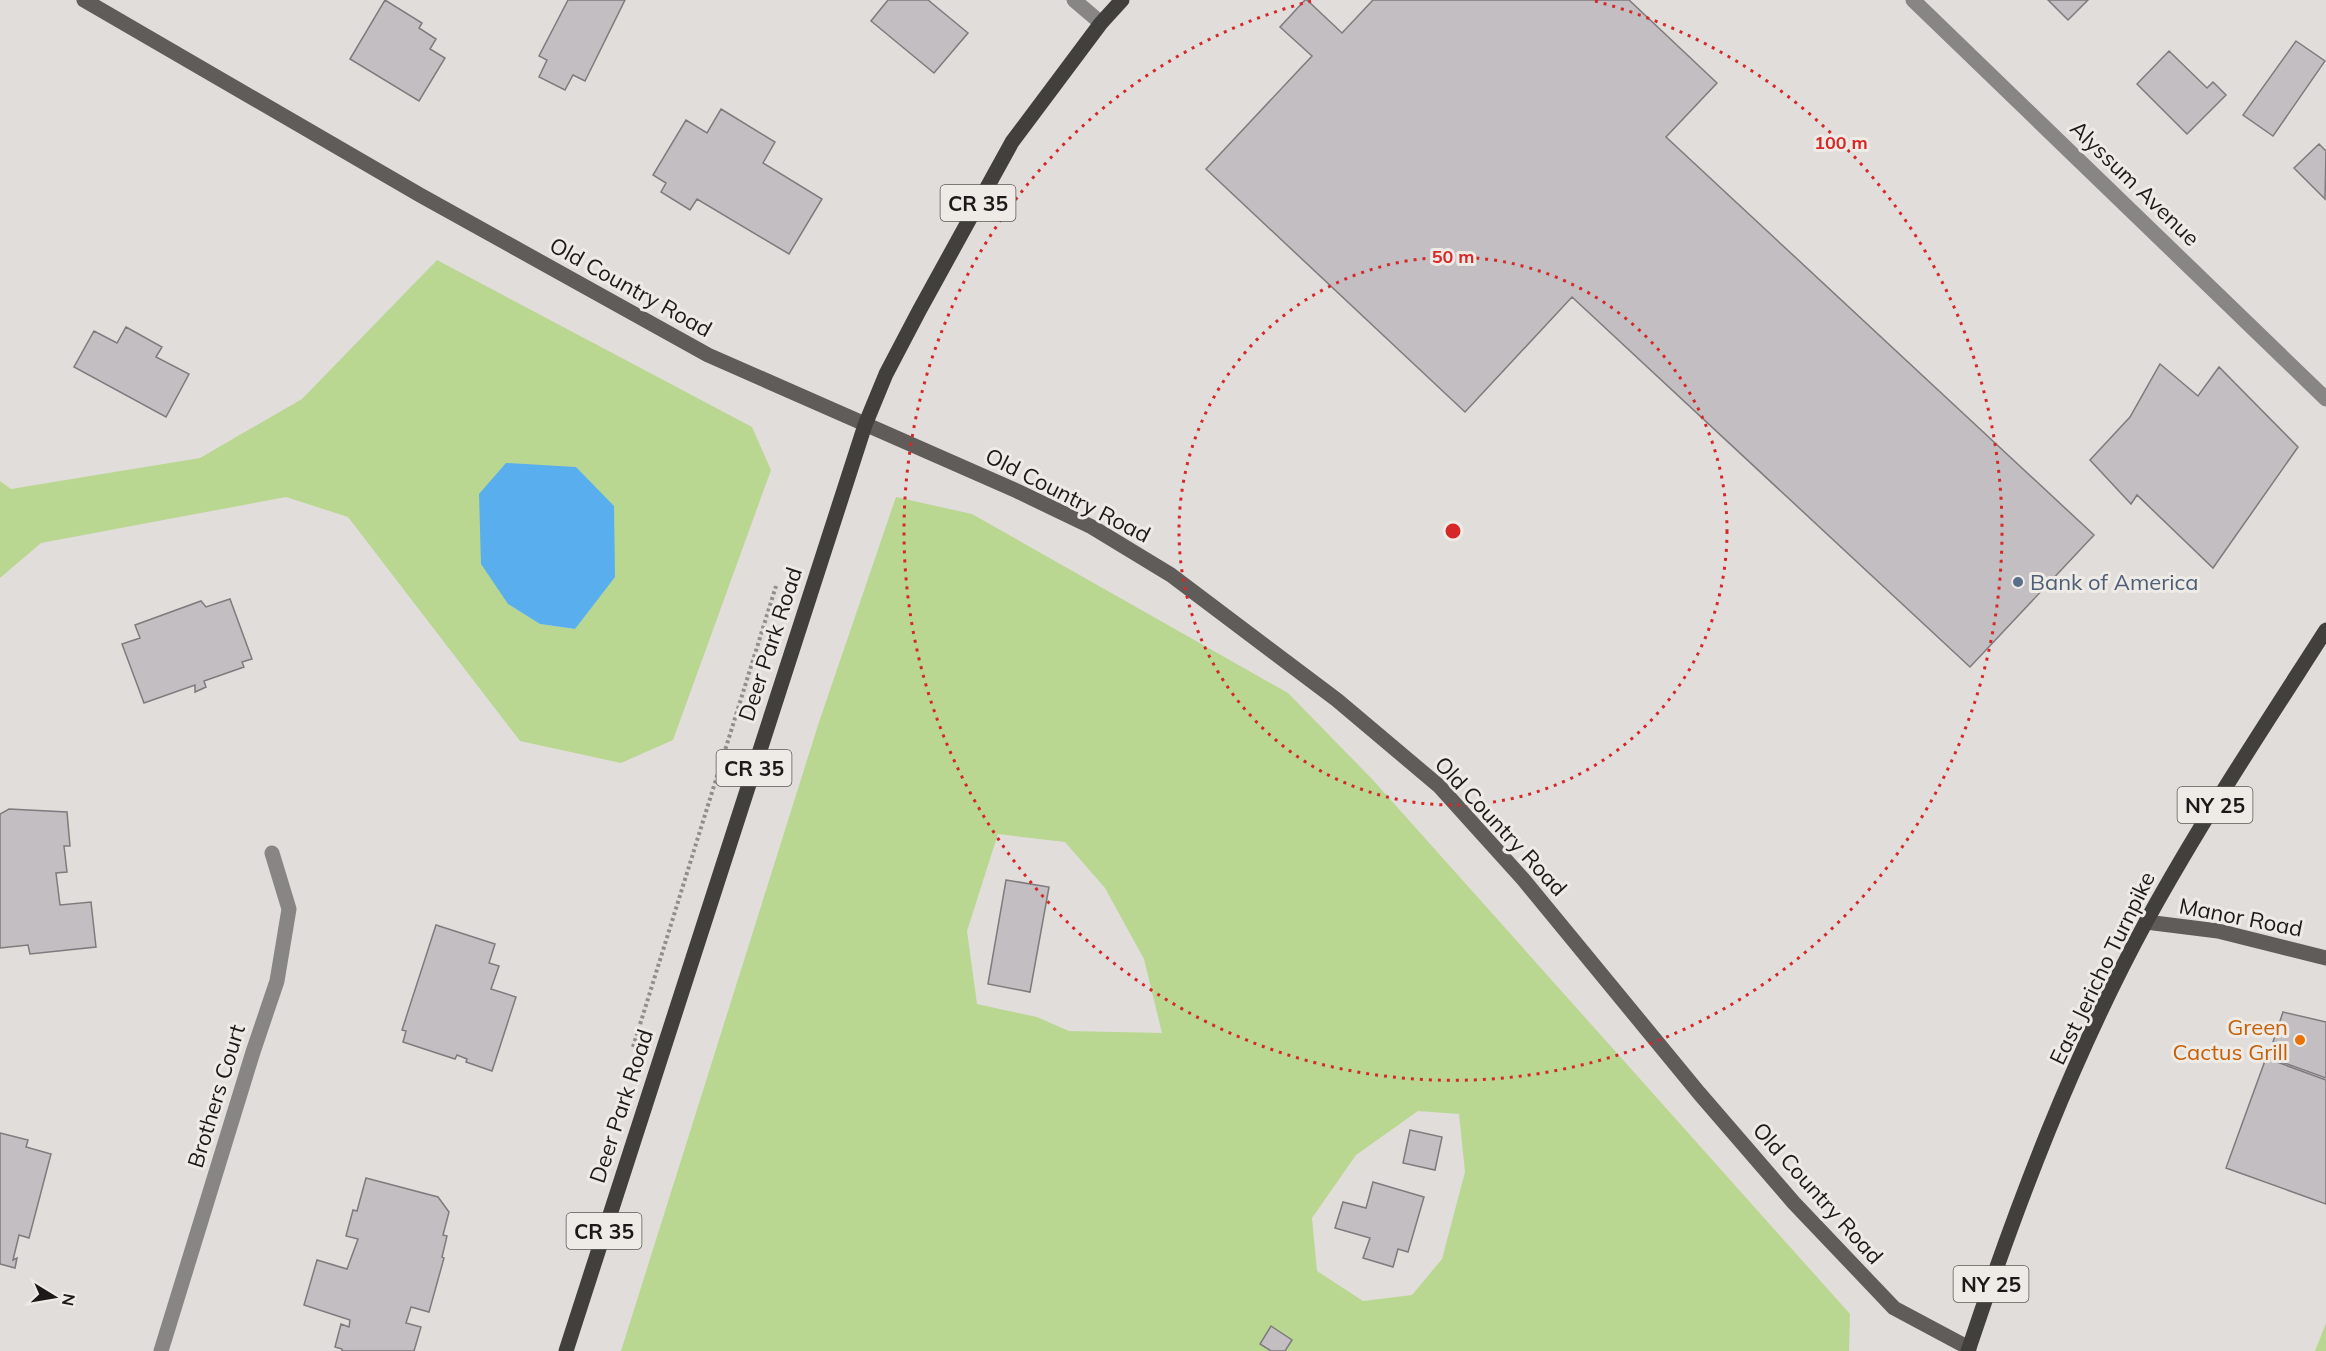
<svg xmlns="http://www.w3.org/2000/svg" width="2326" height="1351" viewBox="0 0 2326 1351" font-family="Mulish,sans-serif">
  <rect width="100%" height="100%" fill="#e1ddda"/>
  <path fill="#b9d791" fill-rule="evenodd" d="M437 260 752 427 771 470 673 740 621 763 520 741 348 517 286 497 41 543 0 578V481L11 489 200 458 302 399ZM508 604 575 629 540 624Z
    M896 497 972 514 1288 693 1372 779 1850 1314 1849 1351H621L819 722ZM998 834 1065 842 1105 888 1144 959 1162 1033 1069 1031 1037 1017 977 1004 967 931ZM1418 1111 1459 1114 1465 1172 1442 1259 1412 1295 1363 1301 1317 1271 1312 1218 1356 1155Z
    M2326 1323V1351H2315Z"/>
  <path fill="#59afee" d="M506 463 576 467 614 506 615 577 575 629 540 624 508 604 481 564 479 494Z"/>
  <path fill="#c2bec1" stroke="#7e7a7d" stroke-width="1.5" d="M385 0 422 23 419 28 436 39 430 49 445 58 419 101 350 59Z
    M568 0H625L585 81 573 75 565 90 539 77 547 60 539 56Z
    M888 0H928L968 33 934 73 871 21Z
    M1305 0H1307L1342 33 1373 0H1629L1717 83 1666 137 2094 535 1970 667 1572 297 1465 412 1206 169 1312 56 1280 27Z
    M2048 0H2088L2068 20Z
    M2296 41 2325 61 2273 136 2243 115Z
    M2169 51 2207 88 2213 82 2226 95 2187 134 2137 84Z
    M721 109 775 142 763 163 822 199 789 254 697 199 690 210 661 192 666 183 653 175 686 120 707 133Z
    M2319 144 2326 151 2325 199 2294 168Z
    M126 327 162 347 156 357 189 374 166 417 74 367 94 331 117 343Z
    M2160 364 2198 396 2219 367 2298 447 2213 568 2137 495 2131 504 2090 460 2130 417Z
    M230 599 252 659 242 662 244 667 204 681 206 687 195 692V685L144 703 122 644 140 638 135 625 201 601 206 607Z
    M9 809 67 812 70 846H64L67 872 56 873 60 905 91 902 96 947 30 954 28 945 0 948V814Z
    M1006 880 1049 887 1030 992 988 984Z
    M436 925 495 944 489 963 499 966 491 989 516 997 492 1071 466 1062 467 1059 457 1055 455 1059 403 1042 406 1031 402 1030Z
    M2283 1012 2326 1022V1078L2268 1057Z
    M2266 1058 2326 1080V1204L2226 1168Z
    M1410 1130 1442 1137 1435 1170 1403 1163Z
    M0 1133 28 1140 26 1147 51 1154 29 1238 19 1235 13 1260 17 1258 15 1268 0 1264Z
    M366 1178 438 1197 449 1212 443 1235 447 1236 442 1257 444 1258 429 1312 411 1307 406 1323 421 1327 414 1351H342V1349L335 1347 341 1324 349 1327 350 1320 304 1305 317 1260 347 1269 358 1239 346 1236 353 1210 357 1211Z
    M1373 1182 1424 1197 1408 1252 1398 1249 1393 1267 1363 1258 1370 1238 1335 1228 1343 1202 1366 1208Z
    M1271 1326 1292 1340 1285 1351H1271L1260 1344Z"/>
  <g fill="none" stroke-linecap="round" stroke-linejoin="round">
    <path stroke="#908d8b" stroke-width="4" stroke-dasharray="3 3" stroke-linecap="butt" d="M633 1047 776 586"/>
    <path stroke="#888684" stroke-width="15" d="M1074 0 1101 23
      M1913 0 2326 399
      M161 1351 253 1052 277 981 289 909 272 853"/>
    <path stroke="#5f5c5a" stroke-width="15" d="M84 0 420 195 708 355 1017 491 1092 527 1171 575 1337 700 1439 786 1523 879 1699 1093 1794 1203 1894 1308 1969 1348
      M2146 922 2218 931 2326 958"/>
    <path stroke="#42403d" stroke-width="15" d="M566 1351 865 425 886 374 919 311 1012 142 1101 23 1122 0
      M1968 1351C2017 1204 2073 1056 2147 920 2202 820 2265 725 2326 630"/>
  </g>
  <g fill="none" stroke="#d62828" stroke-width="3" stroke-dasharray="3 6">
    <circle cx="1453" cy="531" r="274"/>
    <path d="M1595 1A549 549 0 1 1 1311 1"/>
  </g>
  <circle fill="#5c6f8a" stroke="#eeebe7" stroke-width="2" cx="2018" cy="582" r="6"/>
  <circle fill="#e8710a" stroke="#eeebe7" stroke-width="2" cx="2300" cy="1040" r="6"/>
  <g text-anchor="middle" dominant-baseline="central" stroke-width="6" stroke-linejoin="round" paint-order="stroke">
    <g fill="#eeebe7" stroke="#5a5956" stroke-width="1.5">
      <rect x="940.5" y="185" width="75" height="36" rx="4.5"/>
      <rect x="716.5" y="750" width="75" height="36" rx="4.5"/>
      <rect x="2177.5" y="787" width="75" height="36" rx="4.5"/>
      <rect x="566.5" y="1213" width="75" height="36" rx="4.5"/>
      <rect x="1953.5" y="1266" width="75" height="36" rx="4.5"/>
    </g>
    <g font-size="21" font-weight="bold" fill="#1b1a18">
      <text x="978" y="203">CR 35</text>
      <text x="754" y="768">CR 35</text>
      <text x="2215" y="805">NY 25</text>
      <text x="604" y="1231">CR 35</text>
      <text x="1991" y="1284">NY 25</text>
    </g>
    <g font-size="22" fill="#1b1a18" stroke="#eeebe7">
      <text transform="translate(2135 183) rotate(44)">Alyssum Avenue</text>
      <text transform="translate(631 287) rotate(29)">Old Country Road</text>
      <text transform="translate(1068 495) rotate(27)">Old Country Road</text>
      <text transform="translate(770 644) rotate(-72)">Deer Park Road</text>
      <text transform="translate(1501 826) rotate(47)">Old Country Road</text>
      <text transform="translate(2241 917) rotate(11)">Manor Road</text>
      <text transform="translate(2102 968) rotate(-64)">East Jericho Turnpike</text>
      <text transform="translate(216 1096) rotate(-73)">Brothers Court</text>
      <text transform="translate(621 1106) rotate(-72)">Deer Park Road</text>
      <text transform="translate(1818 1193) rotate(48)">Old Country Road</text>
    </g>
    <g font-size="22" fill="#4e5e75" stroke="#eeebe7" text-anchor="start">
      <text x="2030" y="582">Bank of America</text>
    </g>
    <g font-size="22" fill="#c56008" stroke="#eeebe7" text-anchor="end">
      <text x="2288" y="1027">Green<tspan x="2288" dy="25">Cactus Grill</tspan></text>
    </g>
  </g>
  <circle cx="1453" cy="531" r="9" fill="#d62828" stroke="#eeebe7" stroke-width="3"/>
  <g font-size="18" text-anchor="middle" font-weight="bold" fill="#d62828" stroke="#eeebe7" stroke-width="6" stroke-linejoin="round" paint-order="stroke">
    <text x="1841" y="149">100 m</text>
    <text x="1453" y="263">50 m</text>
  </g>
  <g transform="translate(54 1297) rotate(101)" stroke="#eeebe7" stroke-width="4.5" paint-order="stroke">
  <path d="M0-4.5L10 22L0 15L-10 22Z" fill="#1b1a18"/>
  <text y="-9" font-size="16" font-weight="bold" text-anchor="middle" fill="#1b1a18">N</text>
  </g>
</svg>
